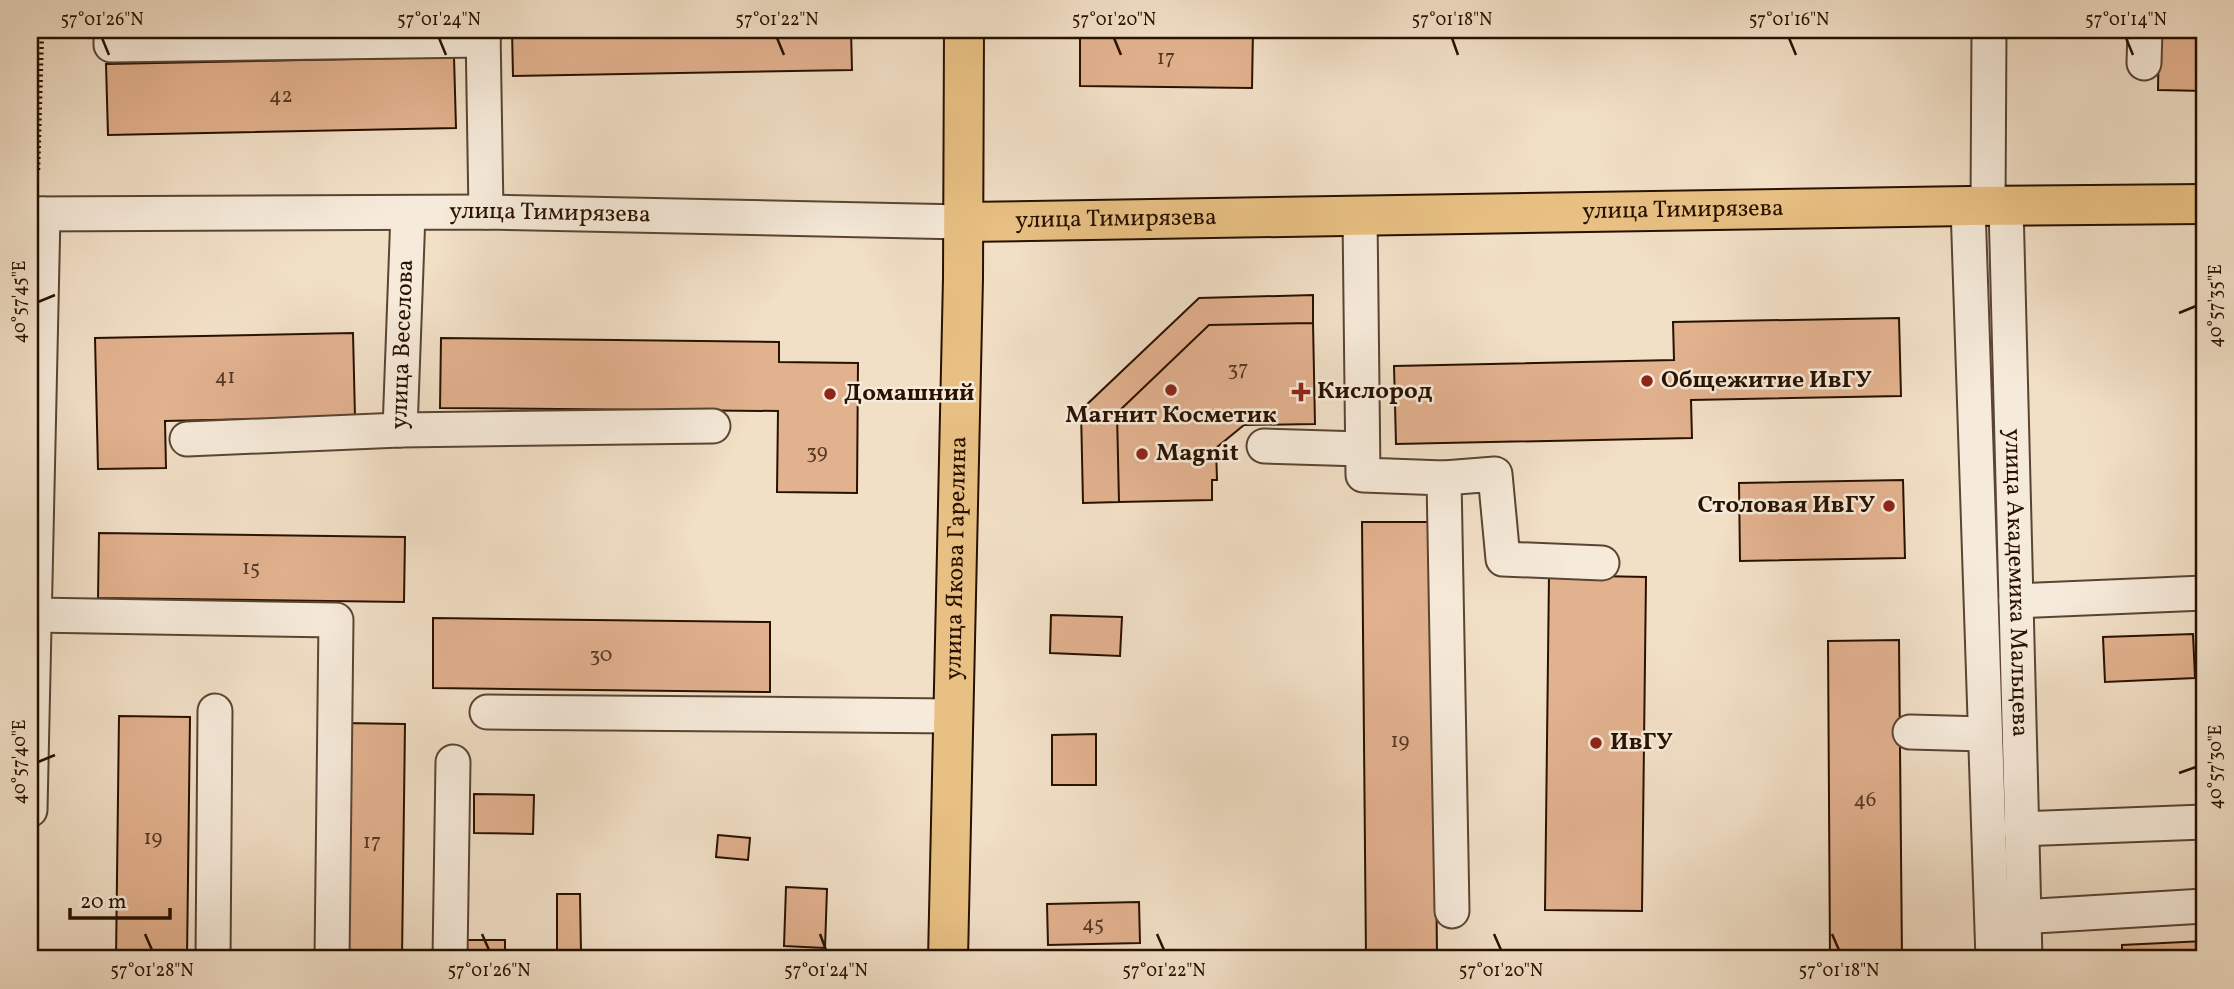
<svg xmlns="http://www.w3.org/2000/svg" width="2234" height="989" viewBox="0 0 2234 989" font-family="Vollkorn,serif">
  <rect width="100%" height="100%" fill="#f1dfc6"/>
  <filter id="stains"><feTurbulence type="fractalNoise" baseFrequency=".00286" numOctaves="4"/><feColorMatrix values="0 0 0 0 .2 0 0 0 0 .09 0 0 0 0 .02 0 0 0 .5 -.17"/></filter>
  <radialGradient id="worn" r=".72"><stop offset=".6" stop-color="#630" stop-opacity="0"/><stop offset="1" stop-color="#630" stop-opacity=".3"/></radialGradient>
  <path fill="#e2b18e" stroke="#281100" stroke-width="2" d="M512 30H851L852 70 513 76Z
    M1080 30H1253L1252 88 1080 86Z
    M2159 30H2204V91L2158 90Z
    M454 57 456 128 108 135 106 64Z
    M1313 295V323L1209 325 1117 413 1119 502 1083 503 1081 410 1199 298Z
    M1899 318 1901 396 1691 400 1692 438 1396 444 1394 366 1674 360 1673 322Z
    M1313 323 1315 424 1244 425 1216 448 1217 480H1212V500L1119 502 1117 413 1209 325Z
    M353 333 355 417 165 421 166 468 98 469 95 338Z
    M441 338 779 342V362L858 363 857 493 777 492 778 411 440 408Z
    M1903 480 1905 558 1740 561 1739 483Z
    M1362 522H1433L1437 959H1366Z
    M99 533 405 537 404 602 98 598Z
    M1549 575 1646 577 1642 911 1545 910Z
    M1051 615 1122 617 1120 656 1050 653Z
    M433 618 770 622V692L433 688Z
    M2193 634 2195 678 2105 682 2103 637Z
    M1899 640 1902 959H1830L1828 641Z
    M119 716 190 717 187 959H116Z
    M342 723 405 724 402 959H339Z
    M1096 734V785H1052V735Z
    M474 794 534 795 533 834 474 833Z
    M718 835 750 838 748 860 716 857Z
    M786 887 827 889 825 948 784 946Z
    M557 894H580L581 953H557Z
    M1139 902 1140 943 1048 945 1047 904Z
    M465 940H505V959H465Z
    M2204 941V959H2122V945Z"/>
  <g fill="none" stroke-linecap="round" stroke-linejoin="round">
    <defs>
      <g id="minor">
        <path d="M111 30V45L483 40"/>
        <path d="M483 30 486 212"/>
        <path d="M2144 63 2145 30"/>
        <path id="s1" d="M2006 205 2025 959"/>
        <path d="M1968 206 1993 959"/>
        <path d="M1988 206 1989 30"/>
        <path id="s2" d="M30 214 486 212 964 222"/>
        <path d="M1360 216 1363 475 1444 478 1452 911"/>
        <path d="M400 430 713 426"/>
        <path id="s3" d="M187 439 400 430 408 213"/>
        <path d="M1264 446 1362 449"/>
        <path d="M1444 478 1495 474 1503 559 1602 563"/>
        <path d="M2016 601 2204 593"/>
        <path d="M34 615 336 620 332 959"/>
        <path d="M487 712 954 716"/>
        <path d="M1910 732 1985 734"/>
        <path d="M30 810 43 214"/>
        <path d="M2021 829 2204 822"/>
        <path d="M2001 918 2204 906"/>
        <path d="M213 959 215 711"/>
        <path d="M450 959 453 762"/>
      </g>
      <g id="major">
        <path id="s4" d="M964 222 1968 206 2204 204"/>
        <path id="s5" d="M948 959 963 278 964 30"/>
      </g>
    </defs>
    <use href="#minor" stroke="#5a4432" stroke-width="37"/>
    <use href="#major" stroke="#281100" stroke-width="42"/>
    <path stroke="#281100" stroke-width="4.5" stroke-dasharray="2 3.5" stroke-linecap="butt" d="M30 127H39
      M38 170 42 30"/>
    <use href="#minor" stroke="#f6eada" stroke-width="33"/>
    <use href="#major" stroke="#e8c083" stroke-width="38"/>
  </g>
  <path fill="none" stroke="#281100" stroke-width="2.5" d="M102 38 109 55M439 38 446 55M777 38 784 55M1114 38 1121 55M1452 38 1458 55M1789 38 1796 55M2126 38 2133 55M38 302 55 295M2179 313 2196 306M38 762 55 755M2179 773 2196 767M145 934 152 950M482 934 489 950M820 934 826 950M1157 934 1164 950M1494 934 1501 950M1832 934 1839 950"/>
  <g fill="#8f2418" stroke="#f6eada" stroke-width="2.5">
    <circle cx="1647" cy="381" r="7"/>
    <circle cx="1171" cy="390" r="7"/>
    <path d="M1297.5 381.5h7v7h7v7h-7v7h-7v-7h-7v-7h7z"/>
    <circle cx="830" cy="394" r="7"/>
    <circle cx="1142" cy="454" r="7"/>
    <circle cx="1889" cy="506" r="7"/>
    <circle cx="1596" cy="743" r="7"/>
  </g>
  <g text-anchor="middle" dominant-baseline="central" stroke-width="5" stroke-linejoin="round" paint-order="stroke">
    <g font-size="21" fill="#563924">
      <text x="1166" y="58">17</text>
      <text x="281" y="96">42</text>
      <text x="1238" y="369">37</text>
      <text x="225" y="377">41</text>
      <text x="817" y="452">39</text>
      <text x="251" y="568">15</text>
      <text x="601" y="655">30</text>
      <text x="1400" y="741">19</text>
      <text x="1865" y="800">46</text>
      <text x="153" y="838">19</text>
      <text x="372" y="842">17</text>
      <text x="1093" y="924">45</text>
    </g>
    <g font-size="24" fill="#281100" stroke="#f6eada">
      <text stroke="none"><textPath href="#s4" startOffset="719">улица Тимирязева</textPath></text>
      <text stroke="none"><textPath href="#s2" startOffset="520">улица Тимирязева</textPath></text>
      <text stroke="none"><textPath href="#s4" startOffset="152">улица Тимирязева</textPath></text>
      <text stroke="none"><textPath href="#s3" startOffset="299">улица Веселова</textPath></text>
      <text stroke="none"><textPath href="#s5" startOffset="401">улица Якова Гарелина</textPath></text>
      <text stroke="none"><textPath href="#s1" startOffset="378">улица Академика Мальцева</textPath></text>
    </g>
    <g font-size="24" font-weight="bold" fill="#281100" stroke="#f6eada" text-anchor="start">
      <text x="1661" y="381">Общежитие ИвГУ</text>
      <text x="1317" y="392">Кислород</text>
      <text x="844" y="394">Домашний</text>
      <text x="1171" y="416" text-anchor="middle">Магнит Косметик</text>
      <text x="1156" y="454">Magnit</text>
      <text x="1875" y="506" text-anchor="end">Столовая ИвГУ</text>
      <text x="1610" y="743">ИвГУ</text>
    </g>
  </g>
  <rect width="2234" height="989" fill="none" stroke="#f1dfc6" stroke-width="77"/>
  <path d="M70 908v10h100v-10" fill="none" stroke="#281100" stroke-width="3.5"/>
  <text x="80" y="908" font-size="21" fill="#281100" stroke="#f6eada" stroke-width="5" paint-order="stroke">20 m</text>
  <rect x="38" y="38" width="2158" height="912" fill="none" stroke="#281100" stroke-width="2.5"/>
  <g font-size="18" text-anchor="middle" fill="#281100">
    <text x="102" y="25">57°01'26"N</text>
    <text x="439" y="25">57°01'24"N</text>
    <text x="777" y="25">57°01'22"N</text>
    <text x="1114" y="25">57°01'20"N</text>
    <text x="1452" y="25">57°01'18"N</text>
    <text x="1789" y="25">57°01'16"N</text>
    <text x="2126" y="25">57°01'14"N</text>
    <text transform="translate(19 302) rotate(-90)" y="6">40°57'45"E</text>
    <text transform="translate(2215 306) rotate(-90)" y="6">40°57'35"E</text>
    <text transform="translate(19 762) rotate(-90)" y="6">40°57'40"E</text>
    <text transform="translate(2215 767) rotate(-90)" y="6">40°57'30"E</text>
    <text x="152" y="976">57°01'28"N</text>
    <text x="489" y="976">57°01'26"N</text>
    <text x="826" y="976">57°01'24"N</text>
    <text x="1164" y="976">57°01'22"N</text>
    <text x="1501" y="976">57°01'20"N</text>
    <text x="1839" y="976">57°01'18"N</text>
  </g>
  <rect width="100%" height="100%" filter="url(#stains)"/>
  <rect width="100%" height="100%" fill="url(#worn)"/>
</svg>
